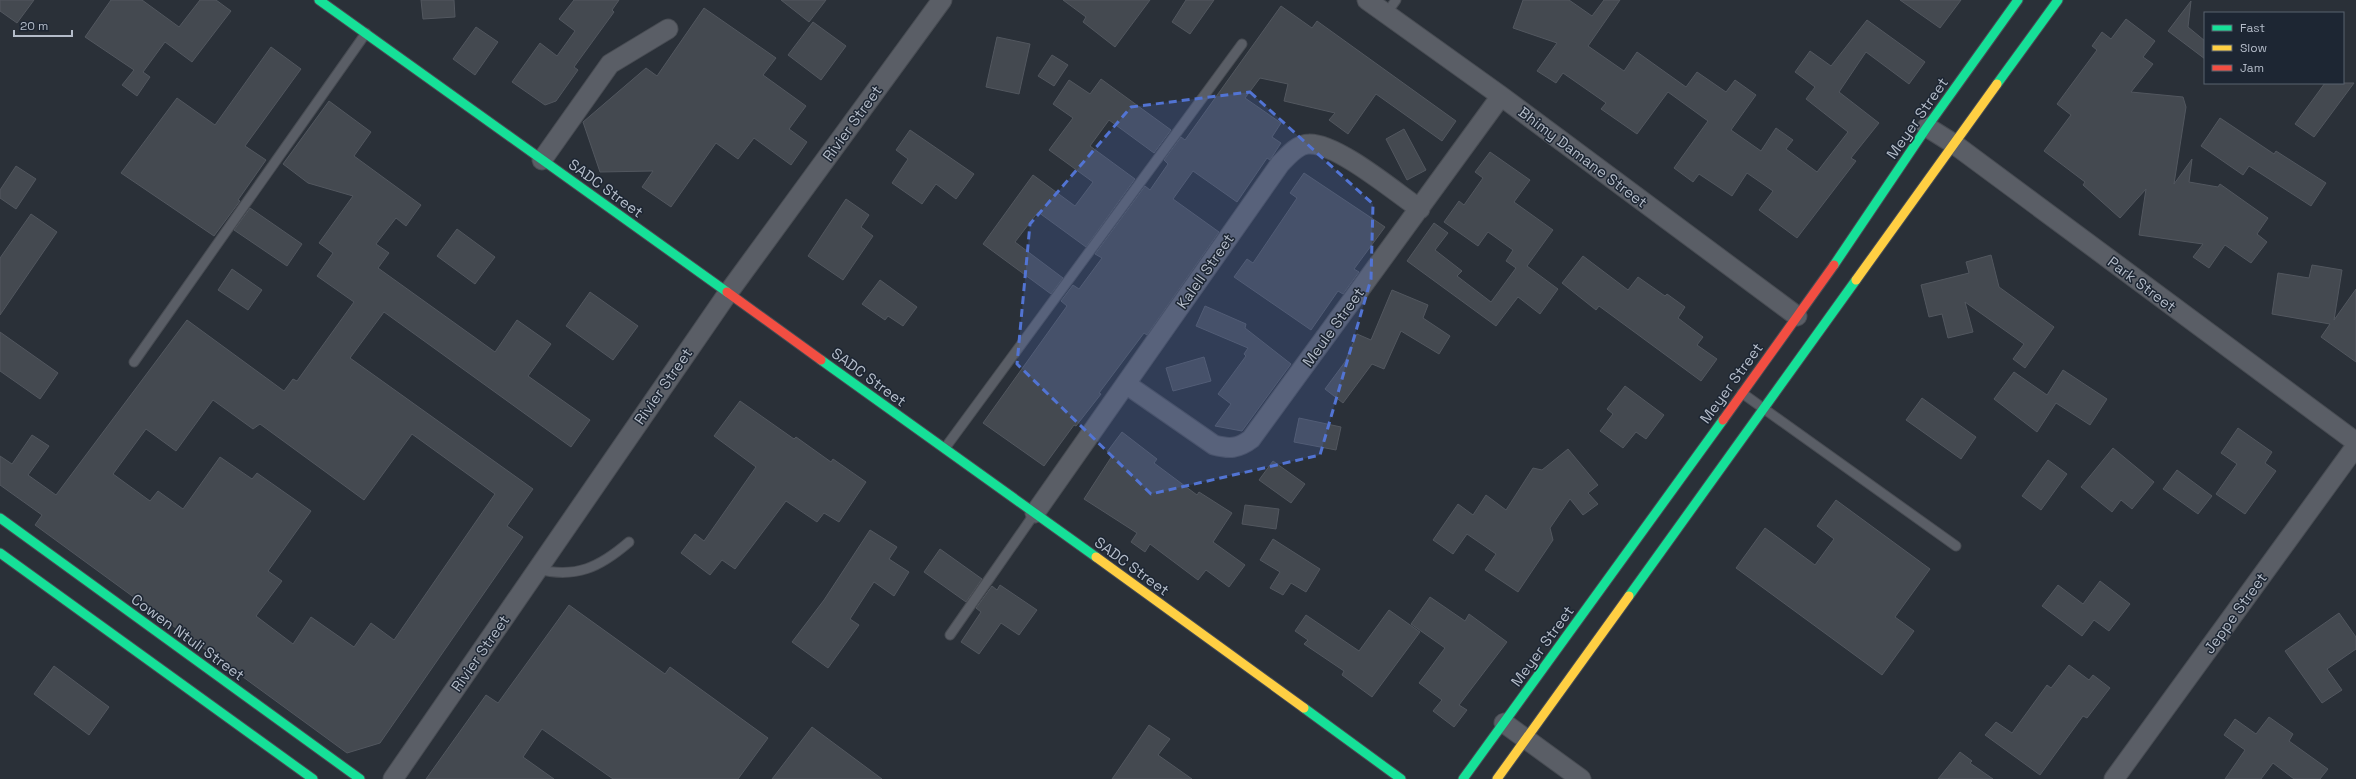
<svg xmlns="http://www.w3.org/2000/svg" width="2356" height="779" viewBox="0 0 2356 779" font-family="'Space Grotesk',sans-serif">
  <rect width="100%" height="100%" fill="#2a3038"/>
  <path fill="#444950" stroke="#52575f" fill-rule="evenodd" d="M0 0H34L17 23 0 11Z
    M111 0H142L179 27 200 0H216L231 11 192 62 165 42 143 72 150 77 137 96 122 85 134 70 85 37Z
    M421 0H454L455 17 423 19Z
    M574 0H619L612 10 614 12 574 67 578 70 556 101 545 105 512 82 540 43 557 56 575 31 559 19Z
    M781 0H826L809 22Z
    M1063 0H1150L1115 47 1083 22 1086 17Z
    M1186 0H1214L1190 34 1172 22Z
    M1523 0H1569L1592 16 1604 0H1620L1588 46 1624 71 1637 52 1686 87 1697 72 1726 92 1735 80 1756 95 1731 130 1761 151 1776 128 1793 140 1786 149 1817 172 1848 132 1806 99 1815 87 1795 72 1810 51 1831 66 1867 20 1925 62 1909 84 1866 52 1839 92 1879 123 1851 158 1856 161 1797 238 1759 210 1773 191 1747 173 1732 196 1699 174 1693 182 1674 168 1708 121 1668 92 1637 134 1601 109 1606 103 1563 73 1556 83 1537 71 1557 43 1513 28Z
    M1900 0H1961L1940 28Z
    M2191 1 2188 27 2205 41V59L2168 31Z
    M1281 6 1312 28 1317 21 1456 121 1442 141 1376 94 1348 134 1329 120 1335 113 1284 101 1288 84 1260 78 1245 98 1281 123 1272 137 1281 143 1270 160 1267 158 1237 202 1193 171 1173 199 1219 232 1147 335 1144 333 1099 393 1101 394 1076 426 1074 425 1044 466 983 423 1067 306 1061 301 1073 285 1079 289 1102 258 1095 254 1145 186 1150 190 1168 164 1164 160 1181 137 1185 140Z
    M704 8 776 58 763 75 806 106 789 129 807 142 791 165 754 138 738 159 716 143 671 207 642 187 653 171 600 172 583 122 646 68 657 76Z
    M2126 19 2155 41 2143 57 2153 64 2131 92 2183 97 2186 107 2174 184 2192 159 2189 182 2218 187 2220 184 2268 218 2257 234 2267 242 2251 263 2225 245 2209 268 2193 257 2203 244 2139 235 2146 189 2120 218 2083 185 2085 182 2044 151 2071 115 2057 104 2097 50 2092 46 2102 32 2111 39Z
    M813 22 846 46 821 80 788 55Z
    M476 27 498 42 475 75 453 59Z
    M997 37 1030 44 1019 94 986 87Z
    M271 47 301 69 245 146 266 160 238 200 240 201 214 236 121 173 177 98 215 125Z
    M1052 55 1068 65 1054 86 1038 76Z
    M1101 79 1171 130 1154 153 1109 120 1090 146 1135 179 1086 247 1038 212 1015 242 1063 278 1051 294 983 244 1033 175 1075 206 1093 182 1049 150 1073 118 1053 104 1069 80 1090 94Z
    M2325 83H2354L2314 137 2295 124Z
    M329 101 371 132 354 156 421 205 406 226 396 218 376 244 389 253 378 268 495 352 517 320 551 344 528 376 590 420 571 447 384 312 350 358 533 489 507 526 523 537 380 743 347 753 35 525 42 515 0 485V456L12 464 32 435 49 446 28 475 56 495 187 320 284 391 293 379 297 381 354 302 317 276 333 253 319 243 353 196 308 183 283 164ZM213 400 253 429 260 424 364 500 412 434 495 494 394 640 371 623 354 647 311 617 293 644 256 616 282 581 268 571 311 511 257 473 252 479 220 457 183 509 158 491 150 501 113 474 146 429 176 451Z
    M2220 118 2274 154 2276 151 2326 183 2311 206 2249 166 2243 175 2201 146Z
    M1404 129 1426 170 1407 180 1386 139Z
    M910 130 974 174 956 199 936 184 922 204 892 183 908 159 896 150Z
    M1490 152 1530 180 1514 202 1553 230 1527 266 1558 289 1540 314 1518 297 1496 326 1407 261 1434 223 1448 233 1435 250 1462 271 1457 276 1491 302 1516 268 1506 261 1513 250 1488 232 1478 246 1444 222 1459 201 1464 205 1483 178 1475 172Z
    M16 166 36 179 16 209 0 198V190Z
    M1304 173 1385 227 1354 269 1359 272 1343 294 1338 291 1311 330 1234 277 1247 259 1253 263 1297 198 1290 193Z
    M846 199 869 215 861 227 873 236 843 280 808 256Z
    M250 208 302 244 287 266 234 230Z
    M31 214 57 232 0 315V258Z
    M457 229 495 257 475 284 437 256Z
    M1991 255 1999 287 2054 327 2025 368 2013 359 2024 344 1965 302 1973 332 1948 338 1942 314 1929 317 1921 285 1969 273 1966 262Z
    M1583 256 1628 290 1638 277 1665 296 1667 294 1685 307 1678 318 1703 337 1697 345 1717 359 1701 381 1599 306 1596 310 1562 283Z
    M2312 265 2342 270 2334 320 2356 289V362L2321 337 2330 324 2272 314 2278 273 2309 278Z
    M232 269 262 290 248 310 218 290Z
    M880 280 917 307 903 326 888 316 885 320 862 304Z
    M1392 290 1428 305 1423 318 1450 336 1439 354 1401 331 1384 369 1372 364 1343 403 1325 389 1345 362 1357 334 1371 340Z
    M590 292 638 326 613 360 566 326Z
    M1205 306 1246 324 1245 328 1291 364 1242 431 1215 426 1231 404 1218 394 1246 356 1244 354 1248 348 1196 326Z
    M0 332 58 373 40 399 0 371Z
    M1204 357 1211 381 1173 391 1166 368Z
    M2063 370 2107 399 2090 425 2056 403 2037 432 1994 399 2014 372 2047 395Z
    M1625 386 1664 415 1646 439 1636 432 1623 448 1600 431 1613 414 1607 409Z
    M1922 398 1976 437 1961 459 1906 420Z
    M740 401 794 439 796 437 831 462 833 459 866 482 839 522 824 513 817 522 786 501 735 569 722 560 710 575 681 553 695 534 704 541 756 467 714 436Z
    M1299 418 1341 427 1336 450 1294 442Z
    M2238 428 2272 452 2265 463 2276 471 2245 514 2216 494 2237 464 2221 453Z
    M1122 432 1157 459 1154 463 1197 495 1199 492 1232 513 1213 542 1245 565 1229 587 1206 570 1198 580 1150 544 1145 552 1131 542 1137 533 1084 499 1112 456 1107 452Z
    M2113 448 2154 482 2132 509 2121 500 2112 512 2081 487Z
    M1568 449 1598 485 1588 493 1598 504 1583 515 1570 499 1550 528 1553 540 1518 592 1485 570 1496 554 1467 534 1453 554 1433 540 1458 504 1473 515 1486 495 1506 510 1533 468 1542 470Z
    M2048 460 2067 474 2041 510 2022 496Z
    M1273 461 1305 484 1291 503 1259 480Z
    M2177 470 2212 496 2198 514 2163 489Z
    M1836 500 1930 569 1895 617 1914 631 1882 675 1736 568 1765 528 1815 565 1834 539 1817 526Z
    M1245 505 1279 509 1276 529 1242 524Z
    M870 530 897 547 889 559 909 572 894 596 874 582 850 619 859 625 828 668 792 642 824 600Z
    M1273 539 1320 569 1306 592 1291 583 1283 595 1270 588 1280 572 1260 560Z
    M940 549 982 579 966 602 924 572Z
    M2100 581 2130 604 2109 631 2094 620 2082 636 2042 606 2058 585 2083 604Z
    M1000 585 1037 610 1019 635 1001 623 979 654 961 642 981 612 976 608 992 586 997 590Z
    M1430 597 1465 621 1469 614 1507 642 1459 705 1467 710 1454 727 1433 711 1442 700 1419 683 1445 648 1411 624Z
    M569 605 665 674 670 667 768 738 738 779H613L542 729 523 757 554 779H426L486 695 498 703Z
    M1389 610 1420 632 1372 697 1342 675 1344 671 1304 644 1308 640 1295 631 1306 615 1359 651Z
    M2339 613 2356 637V649L2327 669 2342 690 2322 703 2285 651Z
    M2069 665 2089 680 2093 675 2110 688 2087 718 2083 716 2040 775 1985 735 1996 722 2012 733 2047 685 2051 688Z
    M54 666 109 707 89 735 34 694Z
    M2269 717 2293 734 2289 741 2328 769 2320 779H2294L2273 763 2261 779H2225L2245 750 2224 735 2235 719 2256 734Z
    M1149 725 1170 739 1158 755 1192 779H1112Z
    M812 727 882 779H772Z
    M1960 752 1972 761 1970 763 1993 779H1938Z"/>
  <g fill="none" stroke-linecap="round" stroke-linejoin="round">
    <defs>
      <path id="lane" d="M1386 14 1396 0
        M134 362 366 33
        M1742 393 1956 546
        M945 448 1242 44
        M537 569C576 579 600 567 629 542
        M950 635 1035 513"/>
      <path id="street" d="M1367 0 1501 96 1797 316
        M1927 127 1954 144 2356 442
        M542 160 610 64 668 29
        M1126 384 1214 445C1229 449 1238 449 1251 439L1501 96
        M1035 513 1280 164C1287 157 1297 144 1309 144 1337 143 1395 192 1420 209
        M1504 723 1581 779
        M393 779 728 293 942 0
        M2114 779 2356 446"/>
      <path id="fast" d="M319 0 727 292
        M1997 84 2058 0
        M1834 265 1927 127 2018 0
        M821 360 1096 557
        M0 518 360 779
        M0 553 313 779
        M1629 596 1856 280
        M1304 708 1401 779
        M1463 779 1723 420"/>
      <path id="slow" d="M1856 280 1997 84
        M1096 557 1304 708
        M1497 779 1629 596"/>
      <path id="jam" d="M727 292 821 360
        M1723 420 1834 265"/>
    </defs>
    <use href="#lane" stroke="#484c53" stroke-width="11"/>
    <use href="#street" stroke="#484c53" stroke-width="21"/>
    <use href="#fast" stroke="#484c53" stroke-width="11"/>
    <use href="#slow" stroke="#484c53" stroke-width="11"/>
    <use href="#jam" stroke="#484c53" stroke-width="11"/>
    <use href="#lane" stroke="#5a5e66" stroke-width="9"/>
    <use href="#street" stroke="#5a5e66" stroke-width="19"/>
    <use href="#fast" stroke="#16e098" stroke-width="9"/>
    <use href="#slow" stroke="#ffcf43" stroke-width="9"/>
    <use href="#jam" stroke="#f24e42" stroke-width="9"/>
  </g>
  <path fill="#5274d3" fill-opacity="0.2" stroke="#5274d3" stroke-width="3" stroke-dasharray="8 5" stroke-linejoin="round" d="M1250 92 1373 204 1371 279 1320 455 1151 494 1017 364 1030 224 1131 107Z"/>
  <g text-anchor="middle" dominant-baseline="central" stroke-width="3" stroke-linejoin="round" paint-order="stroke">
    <g font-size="15" fill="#b4bcc9" stroke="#1d2633">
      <text transform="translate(1917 118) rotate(-55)">Meyer Street</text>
      <text transform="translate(852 123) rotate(-54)">Rivier Street</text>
      <text transform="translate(1583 157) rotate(37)">Bhimy Damane Street</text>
      <text transform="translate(606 188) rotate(36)">SADC Street</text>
      <text transform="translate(1205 271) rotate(-55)">Kalell Street</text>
      <text transform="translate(2142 284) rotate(37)">Park Street</text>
      <text transform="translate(1333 327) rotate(-54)">Meule Street</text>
      <text transform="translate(869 377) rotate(36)">SADC Street</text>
      <text transform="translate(1731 383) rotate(-54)">Meyer Street</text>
      <text transform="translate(663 386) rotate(-55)">Rivier Street</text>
      <text transform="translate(1132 566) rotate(36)">SADC Street</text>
      <text transform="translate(2235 613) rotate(-54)">Jeppe Street</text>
      <text transform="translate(188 637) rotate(36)">Cowen Ntuli Street</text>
      <text transform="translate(1542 646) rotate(-54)">Meyer Street</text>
      <text transform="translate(480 653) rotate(-55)">Rivier Street</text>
    </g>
  </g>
  <rect x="2204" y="12" width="140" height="72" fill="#1d2633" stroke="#59626f"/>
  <rect x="2212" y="25" width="20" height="6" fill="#16e098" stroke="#59626f"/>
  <text x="2240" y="32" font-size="12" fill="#b4bcc9">Fast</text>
  <rect x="2212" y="45" width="20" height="6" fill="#ffcf43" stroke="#59626f"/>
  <text x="2240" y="52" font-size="12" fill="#b4bcc9">Slow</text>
  <rect x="2212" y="65" width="20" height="6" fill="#f24e42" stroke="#59626f"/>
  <text x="2240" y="72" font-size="12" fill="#b4bcc9">Jam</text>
  <path d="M14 30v6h58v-6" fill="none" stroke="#b4bcc9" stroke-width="2"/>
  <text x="20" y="30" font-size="12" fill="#b4bcc9" stroke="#1d2633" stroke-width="3" paint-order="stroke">20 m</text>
</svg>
